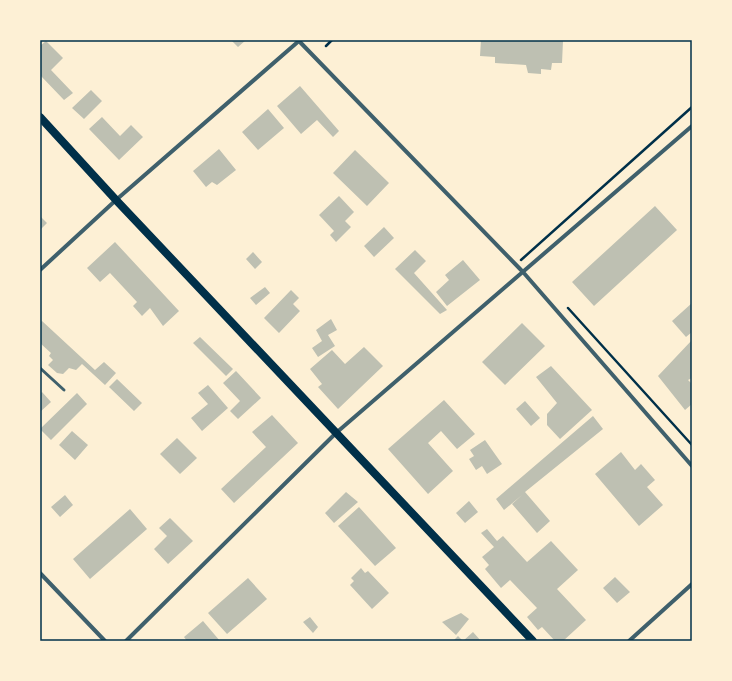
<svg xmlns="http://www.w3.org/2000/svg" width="732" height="681" viewBox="0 0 732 681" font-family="'Fira Sans Condensed',sans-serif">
  <rect width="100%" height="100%" fill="#fdf0d5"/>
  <path fill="#bec0b2" d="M231 40H246L238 47Z
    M481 40 563 41 562 63H552L551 70 541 69V74L528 73 526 65 495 63V57L480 56Z
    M46 41 63 58 51 70 73 93 64 100 40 75V46Z
    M300 86 339 131 333 137 317 120 301 134 277 106Z
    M91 90 102 101 84 119 72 108Z
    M268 109 284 128 258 150 242 132Z
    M102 117 120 136 131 125 143 137 119 160 89 129Z
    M219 149 236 170 217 185 212 182 206 187 193 171Z
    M355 150 389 183 367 206 333 173Z
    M339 196 354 212 345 221 351 227 336 242 330 235 334 231 319 215Z
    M655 206 677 230 594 306 572 282Z
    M40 216 47 223 40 230Z
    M384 227 394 238 374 257 364 246Z
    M115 242 179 311 163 326 150 308 142 316 133 306 137 302 110 273 100 282 87 268Z
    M415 250 426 261 414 273 447 310 440 314 395 269Z
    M253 252 262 262 255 269 246 259Z
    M463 260 480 280 447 306 436 292 449 280 445 275Z
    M265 287 270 293 256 305 250 298Z
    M291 290 299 298 293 304 300 311 279 333 264 318Z
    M692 303V332L686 337 672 321Z
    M331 319 337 330 328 335 335 346 318 357 312 348 322 341 316 330Z
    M42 321 95 370 104 362 116 373 105 385 82 364 76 370 69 368 63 374 57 373 48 365 53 360 49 356 51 353 40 343V323Z
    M522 323 545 346 505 385 482 362Z
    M200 337 233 369 226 376 193 343Z
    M692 340V378L688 380 692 384V404L685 410 658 376Z
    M364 347 383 366 338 409 318 387 322 384 310 369 332 350 345 364Z
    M551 366 592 410 560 439 547 425V414L557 403 536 377Z
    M236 371 261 398 238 419 230 411 240 401 223 383Z
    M117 379 142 403 134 411 109 387Z
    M208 385 228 408 202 431 191 418 208 404 198 393Z
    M42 392 51 402 40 412V394Z
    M77 393 87 404 51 440 40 429Z
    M444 400 475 434 457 449 441 431 428 443 453 471 428 494 388 449Z
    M525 401 540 418 531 426 516 409Z
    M272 415 298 443 234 503 221 489 266 447 252 432Z
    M593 416 603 429 525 492 550 521 537 533 512 504 522 495 504 510 496 499Z
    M72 431 88 445 75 460 59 445Z
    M177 438 197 458 180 474 160 454Z
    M485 440 502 464 487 474 482 466 476 470 469 459 474 456 470 450Z
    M621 452 635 470 641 464 655 480 647 487 663 505 639 526 595 474Z
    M346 492 358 502 334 523 325 513Z
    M65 495 73 505 60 517 51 507Z
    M469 501 478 512 465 523 456 513Z
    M359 507 396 548 375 566 338 526Z
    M130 509 147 529 90 579 73 559Z
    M170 518 193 541 168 564 154 549 167 536 159 528Z
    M487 529 497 541 503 536 527 562 551 541 578 570 557 589 586 620 563 641H555L542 627 538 630 527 617 537 608 510 580 501 588 485 569 489 565 482 557 494 547 481 533Z
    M361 568 365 573 368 571 389 593 372 609 350 585 354 581 351 578Z
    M615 577 630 592 617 603 603 588Z
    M248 578 267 599 227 634 208 613Z
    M461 613 469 619 456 635 442 622Z
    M310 617 318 627 313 633 303 622Z
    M203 621 220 641H187L184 637Z
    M473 632 481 641H463Z
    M458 636 463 641H453Z"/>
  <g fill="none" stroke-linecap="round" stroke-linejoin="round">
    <path stroke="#003049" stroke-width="2.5" d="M326 46 332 40
      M521 260 692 107
      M568 308 692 445"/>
    <path stroke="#3f606c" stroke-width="3" d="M40 368 64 390"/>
    <path stroke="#3f606c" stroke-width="4" d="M298 40 523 272 692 466
      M40 270 116 200 300 40
      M40 573 105 641
      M126 641 336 433 692 126
      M629 641 692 584"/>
    <path stroke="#003049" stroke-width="8" d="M40 117 116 200 533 641"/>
  </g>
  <rect width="732" height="681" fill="none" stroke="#fdf0d5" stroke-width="82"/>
  <rect x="41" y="41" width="650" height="599" fill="none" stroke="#003049" stroke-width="1.5"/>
</svg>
